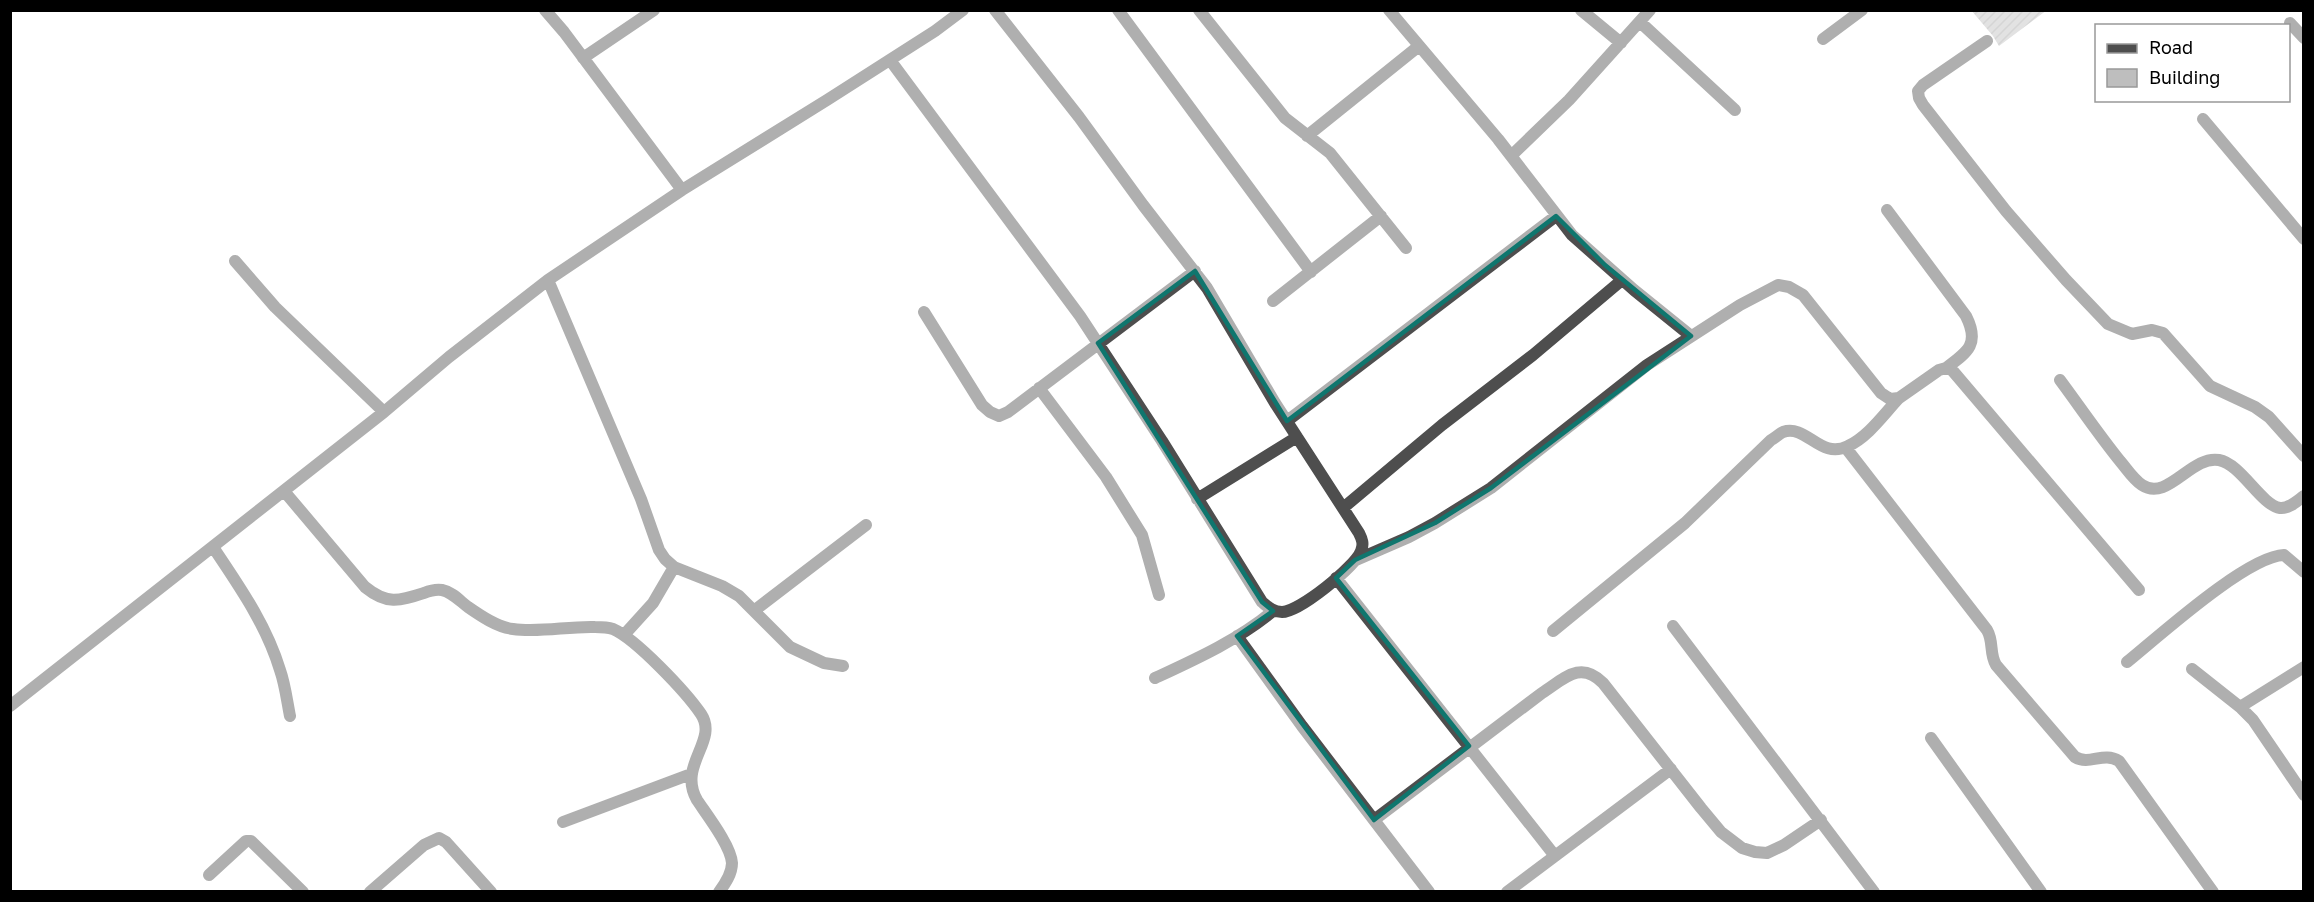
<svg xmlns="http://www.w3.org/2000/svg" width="2314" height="902" viewBox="0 0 2314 902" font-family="'Golos Text',sans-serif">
  <defs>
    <pattern id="building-hatch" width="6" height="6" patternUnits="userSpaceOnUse" patternTransform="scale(1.5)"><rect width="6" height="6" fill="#bebebe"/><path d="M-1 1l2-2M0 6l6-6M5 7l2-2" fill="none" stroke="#a2a2a2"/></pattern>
  </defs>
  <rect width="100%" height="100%" fill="#fff"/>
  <path fill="url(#building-hatch)" d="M1971 10H2047L1999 46 1993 36Z"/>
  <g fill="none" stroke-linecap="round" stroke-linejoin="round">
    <path stroke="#4e4e4e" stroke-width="12" d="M545 10 564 32 682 190
      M1118 10 1311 272
      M1199 10 1285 118 1330 153 1406 248
      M1389 10 1498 139 1572 235 1634 290 1691 336
      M1581 10 1621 43
      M1640 22 1735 110
      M2290 23 2304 38
      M1823 39 1862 10
      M1987 41 1923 85 1918 91 1919 98 1923 105 2006 211 2066 280 2108 324 2132 334 2152 330 2163 333 2210 386 2255 407 2269 417 2304 456
      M583 58 654 10
      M890 60 1080 316 1162 441 1262 602C1268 607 1273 612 1282 612 1299 612 1355 567 1361 551 1364 544 1362 539 1359 533L1275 403 1207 288 1143 205 1079 117 995 10
      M2203 119 2304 239
      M1307 136 1419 46
      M1511 156 1569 100 1650 10
      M1887 210 1966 316C1980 344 1968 352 1946 368
      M235 261 275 307 384 412
      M548 280 641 499 659 550 665 559 674 567 722 586 739 596 790 647 824 663 843 666
      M1273 301 1381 216
      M924 312 982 405 990 412 999 416 1008 412 1195 271
      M2060 380C2080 407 2099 435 2120 461 2127 469 2133 479 2142 485 2168 502 2191 455 2219 460 2241 464 2261 505 2280 508 2289 509 2297 501 2304 496
      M1039 388 1106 477 1142 535 1159 595
      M1287 421 1556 216
      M1846 448 1987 630C1994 642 1989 653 1996 665L2075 757C2090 766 2103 751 2119 761L2213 892
      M284 491 365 587C387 605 399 601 424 593 429 591 436 589 442 590 452 592 460 601 468 607 481 616 497 627 513 629 539 633 568 626 595 627 600 627 607 627 613 629 636 639 686 692 701 714 719 741 677 765 697 800 707 815 731 846 732 863 732 874 725 884 719 892
      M1197 499 1297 437
      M1343 508 1442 425 1533 355 1622 280
      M213 547C239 586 266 624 280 670 285 684 287 701 290 716
      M1356 560 1409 537 1435 523 1491 488 1647 365 1740 305 1778 285 1789 287 1803 295 1881 393 1890 399 1899 398 1939 370 1946 368 1952 370 2139 590
      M1336 578 1555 856
      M755 610 866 525
      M1673 626 1874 892
      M1553 631 1685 523 1771 440C1775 438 1779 434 1783 432 1807 424 1820 460 1848 446 1868 437 1884 414 1899 398
      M624 635 653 603 674 567
      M1237 636 1302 726 1429 892
      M2127 662C2158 637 2247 556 2284 555L2304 572
      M2192 669 2240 707 2253 720 2304 795
      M1155 678C1196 659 1238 640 1273 611
      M10 706 384 412 449 357 548 280 682 190 827 100 935 31 963 10
      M2240 707 2304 667
      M1931 738 2041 892
      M1374 820 1542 693C1564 679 1580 660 1603 683L1701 808 1721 832 1742 848 1755 852 1767 853 1784 845 1821 820
      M563 822 691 774
      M209 875 246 841H251L303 892
      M370 892 424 845 439 838 446 842 491 892
      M1507 892 1671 769"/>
  </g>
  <path d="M0 0H2314V902H0ZM1556 216 1605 265 1691 336 1491 488 1435 523 1355 560 1336 578 1469 746 1374 820 1237 636 1273 611 1262 602 1098 343 1195 271 1287 421Z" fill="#fff" fill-opacity=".55" fill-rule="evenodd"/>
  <path fill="none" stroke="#0f766e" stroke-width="4.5" stroke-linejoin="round" d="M1556 216 1605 265 1691 336 1491 488 1435 523 1355 560 1336 578 1469 746 1374 820 1237 636 1273 611 1262 602 1098 343 1195 271 1287 421Z"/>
  <rect width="2314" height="902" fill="none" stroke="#000000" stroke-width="24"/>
  <rect x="2095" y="24" width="195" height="78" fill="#ffffff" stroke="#999999" stroke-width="1.5"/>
  <rect x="2107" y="44" width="30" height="9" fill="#4e4e4e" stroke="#999999" stroke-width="1.5"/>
  <text x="2149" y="54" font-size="18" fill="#000000">Road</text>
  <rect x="2107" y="69" width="30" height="18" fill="#bebebe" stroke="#999999" stroke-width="1.5"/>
  <text x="2149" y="84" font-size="18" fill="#000000">Building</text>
</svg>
